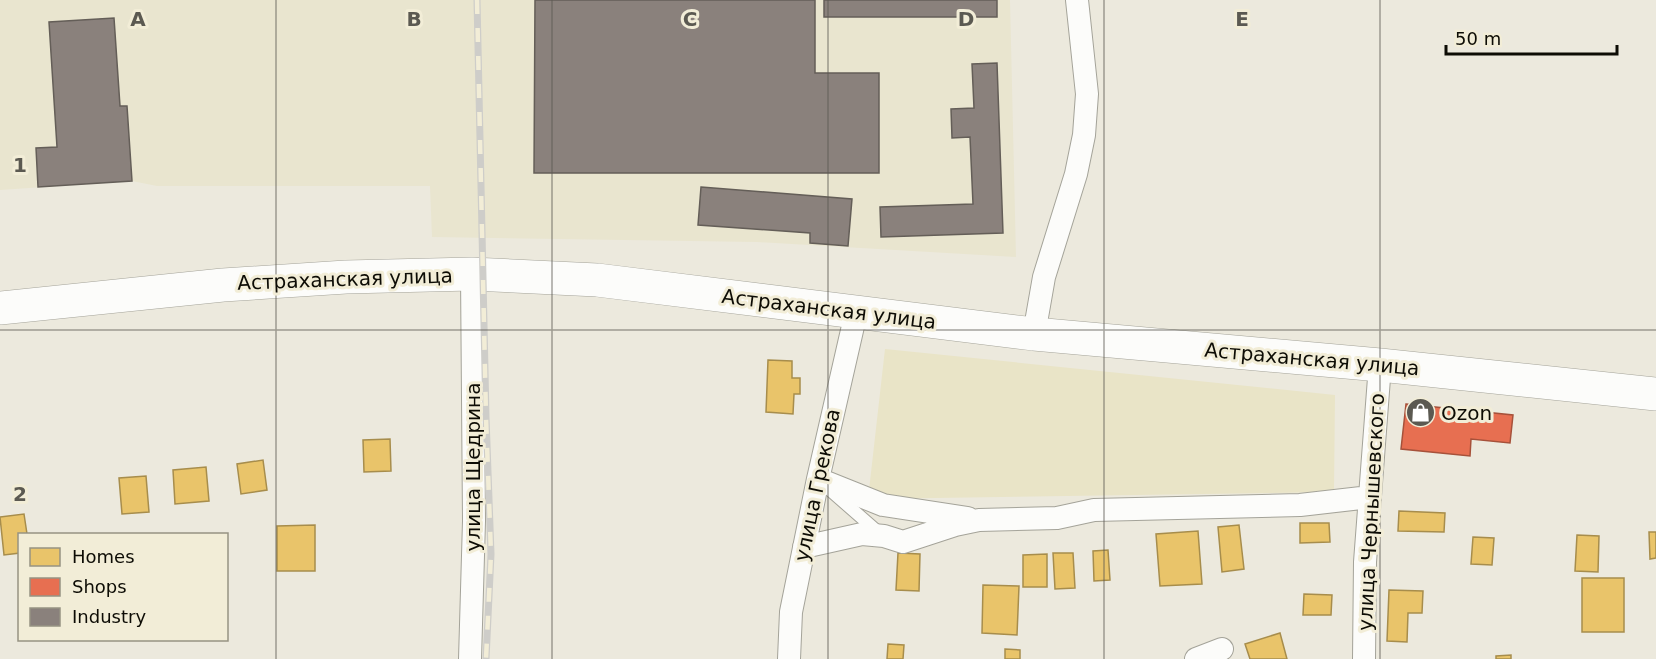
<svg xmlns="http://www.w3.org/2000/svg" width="1656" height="659" viewBox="0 0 1656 659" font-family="'DejaVu Sans',sans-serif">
  <rect width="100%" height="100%" fill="#ece9dd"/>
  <path fill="#e9e5cf" d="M0 0H1010L1016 257 757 242 432 237 430 186H157L132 181 0 190Z"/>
  <path fill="#e9e4c7" d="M885 349 1335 395 1334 492 868 499Z"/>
  <path fill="#e9c46a" stroke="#a78d4c" stroke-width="1.5" d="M768 360 792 361V378H800V394H794L793 414 766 412Z
    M390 439 391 471 364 472 363 440Z
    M263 460 267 490 241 494 237 464Z
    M206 467 209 501 175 504 173 470Z
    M146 476 149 512 122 514 119 478Z
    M1399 511 1445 513 1444 532 1398 531Z
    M24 514 27 534H20V553L4 555 0 517Z
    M1300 523H1329L1330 542 1300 543Z
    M315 525V571H277V526Z
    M1239 525 1244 569 1222 572 1218 527Z
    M1198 531 1202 584 1160 586 1156 534Z
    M1649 532H1656V558L1650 559Z
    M1577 535 1599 536 1598 572 1575 571Z
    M1473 537 1494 538 1492 565 1471 564Z
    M1108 550 1110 580 1094 581 1093 551Z
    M898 553 920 554 919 591 896 590Z
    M1053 553H1073L1075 588 1055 589Z
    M1047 554V587H1023V555Z
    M1582 578H1624V632H1582Z
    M983 585 1019 586 1017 635 982 633Z
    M1389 590 1423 591 1422 613H1408L1407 642 1387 641Z
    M1304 594 1332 595 1331 615H1303Z
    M1280 633 1287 659H1250L1245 644Z
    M888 644 904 645 903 659H887Z
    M1005 649 1020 650V659H1005Z
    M1511 655V659H1496V656Z"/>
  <path fill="#e76f51" stroke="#a6513a" stroke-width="1.5" d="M1406 404 1513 415 1510 443 1471 439 1470 456 1401 449Z"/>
  <path fill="#8a817c" stroke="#645e58" stroke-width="1.5" d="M535 0H815V73H879V173H534Z
    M824 0H997V17H824Z
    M114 18 120 106H127L132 181 38 187 36 148 57 147 49 22Z
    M997 63 1003 233 881 237 880 207 973 204 970 137 952 138 951 109 974 108 972 64Z
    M701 187 852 199 848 246 810 243V233L698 225Z"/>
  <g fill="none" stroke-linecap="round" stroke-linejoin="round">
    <defs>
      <path id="lane" d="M830 490 878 532"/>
      <path id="street" d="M1034 334 1044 277 1076 174 1084 135 1087 94 1077 0
        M818 479 883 505 968 518
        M804 547 862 534 884 536 903 542 955 525 979 520 1057 518 1094 510 1300 505 1370 497
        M470 659 474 521 472 274
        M789 659 791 612 818 479 856 313
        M1196 659 1222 649
        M1364 659 1365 562 1380 365"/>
      <path id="secondary" d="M0 308 223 285 346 277 472 274 597 280 1034 334 1380 365 1656 394"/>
    </defs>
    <use href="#lane" stroke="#a4a399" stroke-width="14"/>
    <use href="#street" stroke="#a4a399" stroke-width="24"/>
    <use href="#secondary" stroke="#a4a399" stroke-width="34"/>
    <use href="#lane" stroke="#fcfcfa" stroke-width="12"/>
    <use href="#street" stroke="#fcfcfa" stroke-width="22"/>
    <use href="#secondary" stroke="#fcfcfa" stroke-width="33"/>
    <defs>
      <path id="rail" d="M477 0 486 417 491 554 486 659"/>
    </defs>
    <use href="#rail" stroke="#cecdc9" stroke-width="7"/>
    <use href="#rail" stroke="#f2edd7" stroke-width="4.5" stroke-dasharray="14" stroke-linecap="butt"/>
  </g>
  <path fill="none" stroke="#5b5951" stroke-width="1.5" stroke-opacity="0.55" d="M276 0V659M552 0V659M828 0V659M1104 0V659M1380 0V659M0 330H1656"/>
  <defs>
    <symbol id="shop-disc" viewBox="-11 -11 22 22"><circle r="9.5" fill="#5b5951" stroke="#f2edd7"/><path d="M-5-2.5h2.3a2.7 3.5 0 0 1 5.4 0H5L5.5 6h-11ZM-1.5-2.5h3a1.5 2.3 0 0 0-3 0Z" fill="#fff"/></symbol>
  </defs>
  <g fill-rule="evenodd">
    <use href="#shop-disc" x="1404" y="396" width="33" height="33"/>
  </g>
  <g text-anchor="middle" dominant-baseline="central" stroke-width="6" stroke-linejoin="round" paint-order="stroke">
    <g font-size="20" fill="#0d0c05" stroke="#f2edd7">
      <text transform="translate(345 279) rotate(-2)">Астраханская улица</text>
      <text transform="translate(829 309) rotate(7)">Астраханская улица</text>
      <text transform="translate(1312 359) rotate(5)">Астраханская улица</text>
      <text transform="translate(473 467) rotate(-90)">улица Щедрина</text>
      <text transform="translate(817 485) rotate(-78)">улица Грекова</text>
      <text transform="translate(1371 512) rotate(-87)">улица Чернышевского</text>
    </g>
    <g font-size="20" fill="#0d0c05" stroke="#f2edd7" text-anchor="start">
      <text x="1441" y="413">Ozon</text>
    </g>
  </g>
  <g font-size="20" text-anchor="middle" font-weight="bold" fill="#5b5951" stroke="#f2edd7" stroke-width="6" stroke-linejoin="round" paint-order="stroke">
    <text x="138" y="26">A</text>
    <text x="414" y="26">B</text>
    <text x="690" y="26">C</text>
    <text x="966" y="26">D</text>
    <text x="1242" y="26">E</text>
    <text x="20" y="172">1</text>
    <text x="20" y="501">2</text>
  </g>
  <rect x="18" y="533" width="210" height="108" fill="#f2edd7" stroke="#969383" stroke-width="1.5"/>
  <rect x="30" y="548" width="30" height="18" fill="#e9c46a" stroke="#969383" stroke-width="1.5"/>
  <text x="72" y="563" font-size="18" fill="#0d0c05">Homes</text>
  <rect x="30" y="578" width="30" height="18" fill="#e76f51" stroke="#969383" stroke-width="1.5"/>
  <text x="72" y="593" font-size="18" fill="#0d0c05">Shops</text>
  <rect x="30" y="608" width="30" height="18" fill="#8a817c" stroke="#969383" stroke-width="1.5"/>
  <text x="72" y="623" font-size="18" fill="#0d0c05">Industry</text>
  <path d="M1446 45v9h171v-9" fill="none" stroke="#0d0c05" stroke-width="3"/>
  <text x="1455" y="45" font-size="18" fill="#0d0c05" stroke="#f2edd7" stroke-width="4.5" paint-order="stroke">50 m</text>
</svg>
